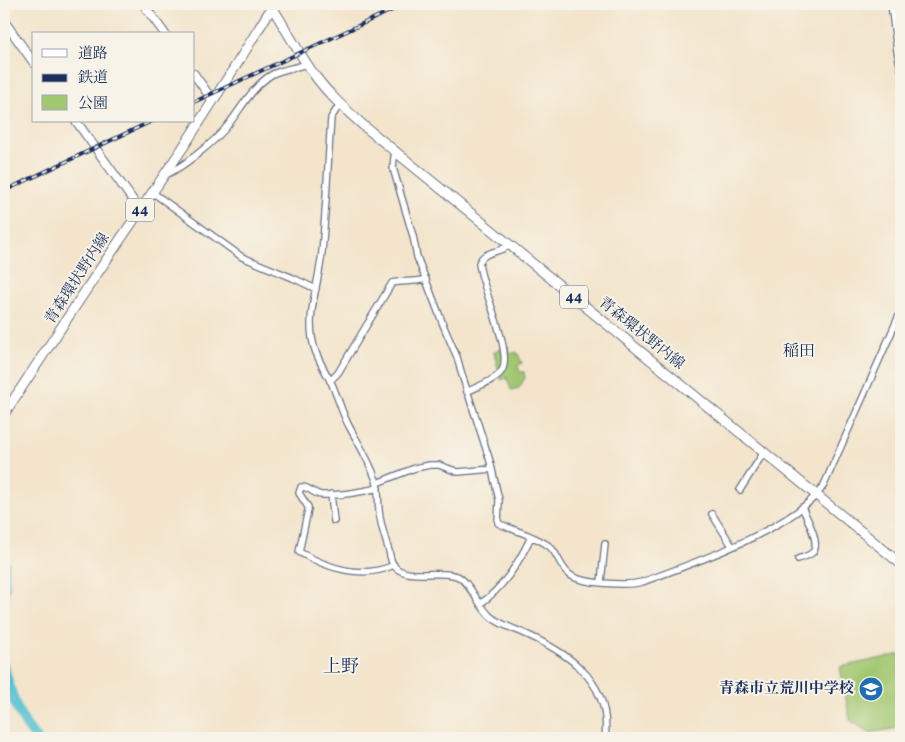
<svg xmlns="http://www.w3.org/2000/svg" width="905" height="742" viewBox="0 0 905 742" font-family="Vollkorn,'Noto Serif JP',serif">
  <rect width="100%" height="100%" fill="#f7f3e8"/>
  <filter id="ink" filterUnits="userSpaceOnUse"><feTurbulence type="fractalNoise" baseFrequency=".02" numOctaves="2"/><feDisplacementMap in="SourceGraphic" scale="10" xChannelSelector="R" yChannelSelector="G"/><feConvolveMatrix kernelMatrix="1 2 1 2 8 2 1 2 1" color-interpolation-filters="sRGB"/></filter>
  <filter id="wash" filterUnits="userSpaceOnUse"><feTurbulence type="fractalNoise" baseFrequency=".0096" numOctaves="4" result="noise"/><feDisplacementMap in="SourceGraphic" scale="20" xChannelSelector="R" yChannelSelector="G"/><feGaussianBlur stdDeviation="1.12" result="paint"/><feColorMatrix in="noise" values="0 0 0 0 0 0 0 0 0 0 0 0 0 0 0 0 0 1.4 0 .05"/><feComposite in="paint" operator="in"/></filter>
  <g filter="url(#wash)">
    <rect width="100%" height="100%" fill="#f3e4cb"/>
    <path fill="#a2c771" stroke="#5e7b68" d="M508 346 510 354 517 352 522 363 518 366 520 372H524L525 378 519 388 511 390 507 378 501 380 494 352Z
      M901 654V726L899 728 869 733 850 720 840 667Z"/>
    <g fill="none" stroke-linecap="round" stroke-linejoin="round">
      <path stroke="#56c1d0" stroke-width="2" d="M4 598C14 587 5 576 9 562"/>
      <path stroke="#56c1d0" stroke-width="10" d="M4 666C11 692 17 719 37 738"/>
    </g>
  </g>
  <g filter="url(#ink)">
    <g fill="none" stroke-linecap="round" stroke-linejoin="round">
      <defs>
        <path id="street" d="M891 4 897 51 901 69
          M340 104 331 118C328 163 326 208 322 252 319 285 305 315 314 347 318 360 325 371 331 382 338 397 342 414 350 428 360 446 369 460 376 480 379 490 378 500 379 510 380 524 385 538 389 551 390 556 391 562 394 566 407 581 440 569 457 576 470 582 479 607 491 617 500 624 509 627 519 631 566 651 612 680 605 738
          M397 153 394 157 393 168 413 236 417 257 444 327 457 357 462 375 490 461 499 500 498 523C514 531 534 535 549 546 558 553 559 566 569 574 580 584 628 586 642 582 689 565 797 528 824 485L901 311
          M165 175C182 168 217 140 228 125 241 109 252 87 271 75 281 69 295 68 307 64
          M152 192 242 257 293 278 316 289
          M330 381 338 373 392 283C402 280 414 283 426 279
          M467 392C476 387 496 380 501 372 515 354 481 288 479 263 484 250 500 253 510 245
          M377 483 415 468 430 465H439L458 472 492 469
          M378 488C360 492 341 496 322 495 314 495 309 486 301 487L299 493 308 507V510L299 552C328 568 362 580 394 565
          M740 490 764 452
          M331 494 334 521
          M712 514 732 546
          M798 559C803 557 809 556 813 552 821 543 806 517 802 507
          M601 582 605 544
          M480 604C504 587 518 564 531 537"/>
        <path id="secondary" d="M143 4 165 34
          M4 21 34 63
          M194 74 213 101
          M76 121 140 210"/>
        <path id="primary" d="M272 7C286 29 298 52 313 73 327 93 345 109 364 126L901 564
          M4 414 90 284 182 149 240 59 274 4"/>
      </defs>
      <use href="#street" stroke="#676e84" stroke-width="8"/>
      <use href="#secondary" stroke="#676e84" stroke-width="10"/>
      <use href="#primary" stroke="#676e84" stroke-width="11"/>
      <use href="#street" stroke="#fff" stroke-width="5.5"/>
      <use href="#secondary" stroke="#fff" stroke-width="8"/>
      <use href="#primary" stroke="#fff" stroke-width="9"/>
      <defs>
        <path id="rail" d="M194 102 405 4
          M4 191 152 121"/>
      </defs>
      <use href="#rail" stroke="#1b2f5e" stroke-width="4"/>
      <use href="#rail" stroke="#f7f3e8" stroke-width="2" stroke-dasharray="5.5" stroke-linecap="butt"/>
    </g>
  </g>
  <defs>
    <symbol id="school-disc" viewBox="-11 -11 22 22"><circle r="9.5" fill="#1f6fb2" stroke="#f7f3e8"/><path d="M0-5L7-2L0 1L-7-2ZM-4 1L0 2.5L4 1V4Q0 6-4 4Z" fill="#fff"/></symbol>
  </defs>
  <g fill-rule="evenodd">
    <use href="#school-disc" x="857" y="675" width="28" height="28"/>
  </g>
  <g text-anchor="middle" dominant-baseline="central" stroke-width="4" stroke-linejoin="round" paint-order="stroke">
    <g fill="#f7f3e8" stroke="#5d6a87" stroke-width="1">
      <rect x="126" y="198.5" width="28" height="23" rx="4"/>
      <rect x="560" y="285.5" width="28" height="23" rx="4"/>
    </g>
    <g font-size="14" font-weight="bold" fill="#1b2f5e">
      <text x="140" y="210">44</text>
      <text x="574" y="297">44</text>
    </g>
    <g font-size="15" fill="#1b2f5e" stroke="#f7f3e8">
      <text transform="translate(78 279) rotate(-57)">青森環状野内線</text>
      <text transform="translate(641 334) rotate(39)">青森環状野内線</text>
    </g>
    <g font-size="15" font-weight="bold" fill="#1b2f5e" stroke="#f7f3e8" text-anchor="end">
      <text x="854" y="689">青森市立荒川中学校</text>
    </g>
    <g font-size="16" fill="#1b2f5e" stroke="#f7f3e8">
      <text x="799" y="352">稲田</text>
    </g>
    <g font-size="18" fill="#1b2f5e" stroke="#f7f3e8">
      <text x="341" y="667">上野</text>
    </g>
  </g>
  <rect width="905" height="742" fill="none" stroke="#f7f3e8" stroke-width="20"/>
  <rect x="32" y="32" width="162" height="90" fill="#f7f3e8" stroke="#9fa5b1"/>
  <rect x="42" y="49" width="25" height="8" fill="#ffffff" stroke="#9fa5b1"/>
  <text x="78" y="58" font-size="15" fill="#1b2f5e">道路</text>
  <rect x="42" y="74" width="25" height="8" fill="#1b2f5e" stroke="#9fa5b1"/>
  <text x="78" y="82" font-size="15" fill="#1b2f5e">鉄道</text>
  <rect x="42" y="95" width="25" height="15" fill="#a2c771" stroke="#9fa5b1"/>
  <text x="78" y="108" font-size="15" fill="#1b2f5e">公園</text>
</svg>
